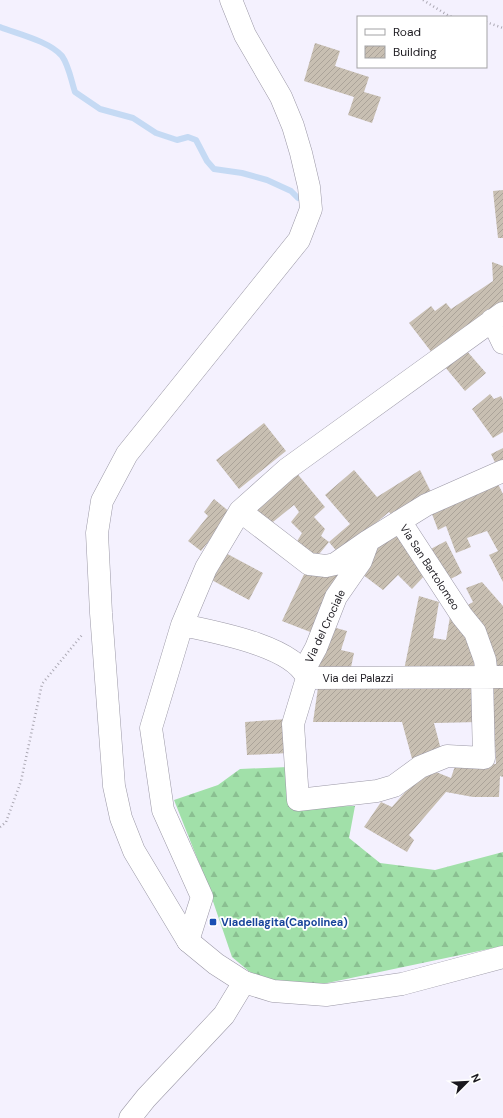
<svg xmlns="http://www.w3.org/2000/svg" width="503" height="1118" viewBox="0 0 503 1118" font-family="'DM Sans',sans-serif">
  <defs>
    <pattern id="forest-firs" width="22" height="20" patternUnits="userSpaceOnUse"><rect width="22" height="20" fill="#a1e0a9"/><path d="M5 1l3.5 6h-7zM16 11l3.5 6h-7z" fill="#8abf91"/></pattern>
    <pattern id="building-hatch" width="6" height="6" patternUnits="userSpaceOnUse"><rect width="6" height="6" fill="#c8bfb2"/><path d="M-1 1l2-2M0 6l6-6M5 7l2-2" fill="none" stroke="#aba399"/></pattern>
  </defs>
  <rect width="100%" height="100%" fill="#f4f1fe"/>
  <path fill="url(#forest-firs)" d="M288 767 292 807 355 806 349 838 380 863 435 870 503 852V946L313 986 258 979 232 957 205 878 174 800 218 785 240 769Z"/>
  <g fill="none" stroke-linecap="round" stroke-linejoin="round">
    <path stroke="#c5daf4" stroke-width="6" d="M0 27C18 34 49 41 62 56 69 66 71 80 75 92L100 109 133 118 156 133 177 140 188 137 196 140 207 161 214 169 242 173 267 180 291 191 298 198"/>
  </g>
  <path fill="url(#building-hatch)" d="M315 43 340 51 335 66 369 77 364 92 381 97 372 123 348 115 354 97 304 81Z
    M503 190V238H498L493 191Z
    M492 262 503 266V310L436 358 409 323 431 306 435 311 446 303 451 309 493 281Z
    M466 350 486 373 465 391 445 367Z
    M490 394 494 399 501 396 503 400V432L493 438 472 409Z
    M264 423 286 451 239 489 216 460Z
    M503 448V466L498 469 491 454Z
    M354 470 377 497 420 470 433 496 395 519 389 512 339 554 329 542 315 559 293 548 302 533 291 522 299 512 294 505 268 526 250 508 295 471 325 507 314 517 325 529 321 536 329 542 350 524 325 495Z
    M495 478 503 494V582L489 555 498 551 487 531 467 538 471 547 456 553 446 526 438 530 429 506Z
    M214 499 231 513 201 551 188 541 208 516 204 512Z
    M396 528 427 573 412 589 398 575 383 590 358 571 375 546Z
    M446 541 462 573 443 583 427 551Z
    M220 550 263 573 249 600 206 577Z
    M352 560 318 635 282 621 306 570 322 577 325 574 333 576Z
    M482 582 503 606V672L494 674 463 608 473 602 466 588Z
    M419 596 439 602 433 638 446 640 451 611 459 617 480 673 404 670Z
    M329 626 347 631 341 650 354 653 350 672 309 673Z
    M487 679 503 680V777L500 776 499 797H473L446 792 409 835 414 840 407 852 364 827 381 802 392 807 426 768 451 778 457 760 496 764 494 724Z
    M319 681 476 682 479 722 434 723 440 746H478L414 766 402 722H313Z
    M287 719 289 753 247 755 245 722Z"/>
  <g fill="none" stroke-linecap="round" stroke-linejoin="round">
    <defs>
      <path id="street" d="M492 320 503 343
        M240 511 309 564 326 566 335 564 368 541 426 505 503 471
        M400 521 462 616 475 632 485 660 487 677
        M182 625C215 632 293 646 307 678L503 677
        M304 670 316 648 336 597 361 561 368 542
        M307 678 293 724 298 800 377 791 394 786 420 767 447 756 484 758 482 677
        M188 941 202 897 163 810 151 728 182 625 206 568 240 511 287 469 503 313
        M130 1118 146 1098 224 1015 244 982"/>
      <path id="secondary" d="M231 0 245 35 281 97 293 126 301 153 309 187 311 209 299 240 127 454 102 501 97 533 101 613 114 786 121 818 134 851 188 941 216 964 244 982 273 991 326 995 402 984 503 957"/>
    </defs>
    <use href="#street" stroke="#9b98a6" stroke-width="23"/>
    <use href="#secondary" stroke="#9b98a6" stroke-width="23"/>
    <path stroke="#aba8b3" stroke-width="2.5" stroke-dasharray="1 3" stroke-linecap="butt" d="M423 0 449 16 454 17
      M486 22 503 28
      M0 827 6 822 21 781 42 684 82 635"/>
    <use href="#street" stroke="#fff" stroke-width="22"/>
    <use href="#secondary" stroke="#fff" stroke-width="22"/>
  </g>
  <rect fill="#1a4fb4" stroke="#fff" stroke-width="1.5" x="209" y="918" width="8" height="8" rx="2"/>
  <g text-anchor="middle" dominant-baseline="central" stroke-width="3.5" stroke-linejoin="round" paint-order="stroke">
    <g font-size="11" fill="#1a181e" stroke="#fff">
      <text transform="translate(430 567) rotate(57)">Via San Bartolomeo</text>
      <text transform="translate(325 626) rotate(-65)">Via del Crociale</text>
      <text x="358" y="678">Via dei Palazzi</text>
    </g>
    <g font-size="11" font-weight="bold" fill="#164399" stroke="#fff" text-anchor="start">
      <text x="221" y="922">Viadellagita(Capolinea)</text>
    </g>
  </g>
  <rect x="357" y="16" width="130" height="52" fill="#ffffff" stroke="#a3a3a5"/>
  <rect x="365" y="29" width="20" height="6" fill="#ffffff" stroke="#a3a3a5"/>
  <text x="393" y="36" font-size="12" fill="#1a181e">Road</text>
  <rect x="365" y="46" width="20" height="12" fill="url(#building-hatch)" stroke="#a3a3a5"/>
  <text x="393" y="56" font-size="12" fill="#1a181e">Building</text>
  <g transform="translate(467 1082) rotate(66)" stroke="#ffffff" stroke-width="3" paint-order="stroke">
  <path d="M0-3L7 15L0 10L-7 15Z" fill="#1a181e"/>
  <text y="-6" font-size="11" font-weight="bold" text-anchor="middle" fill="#1a181e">N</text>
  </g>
</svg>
